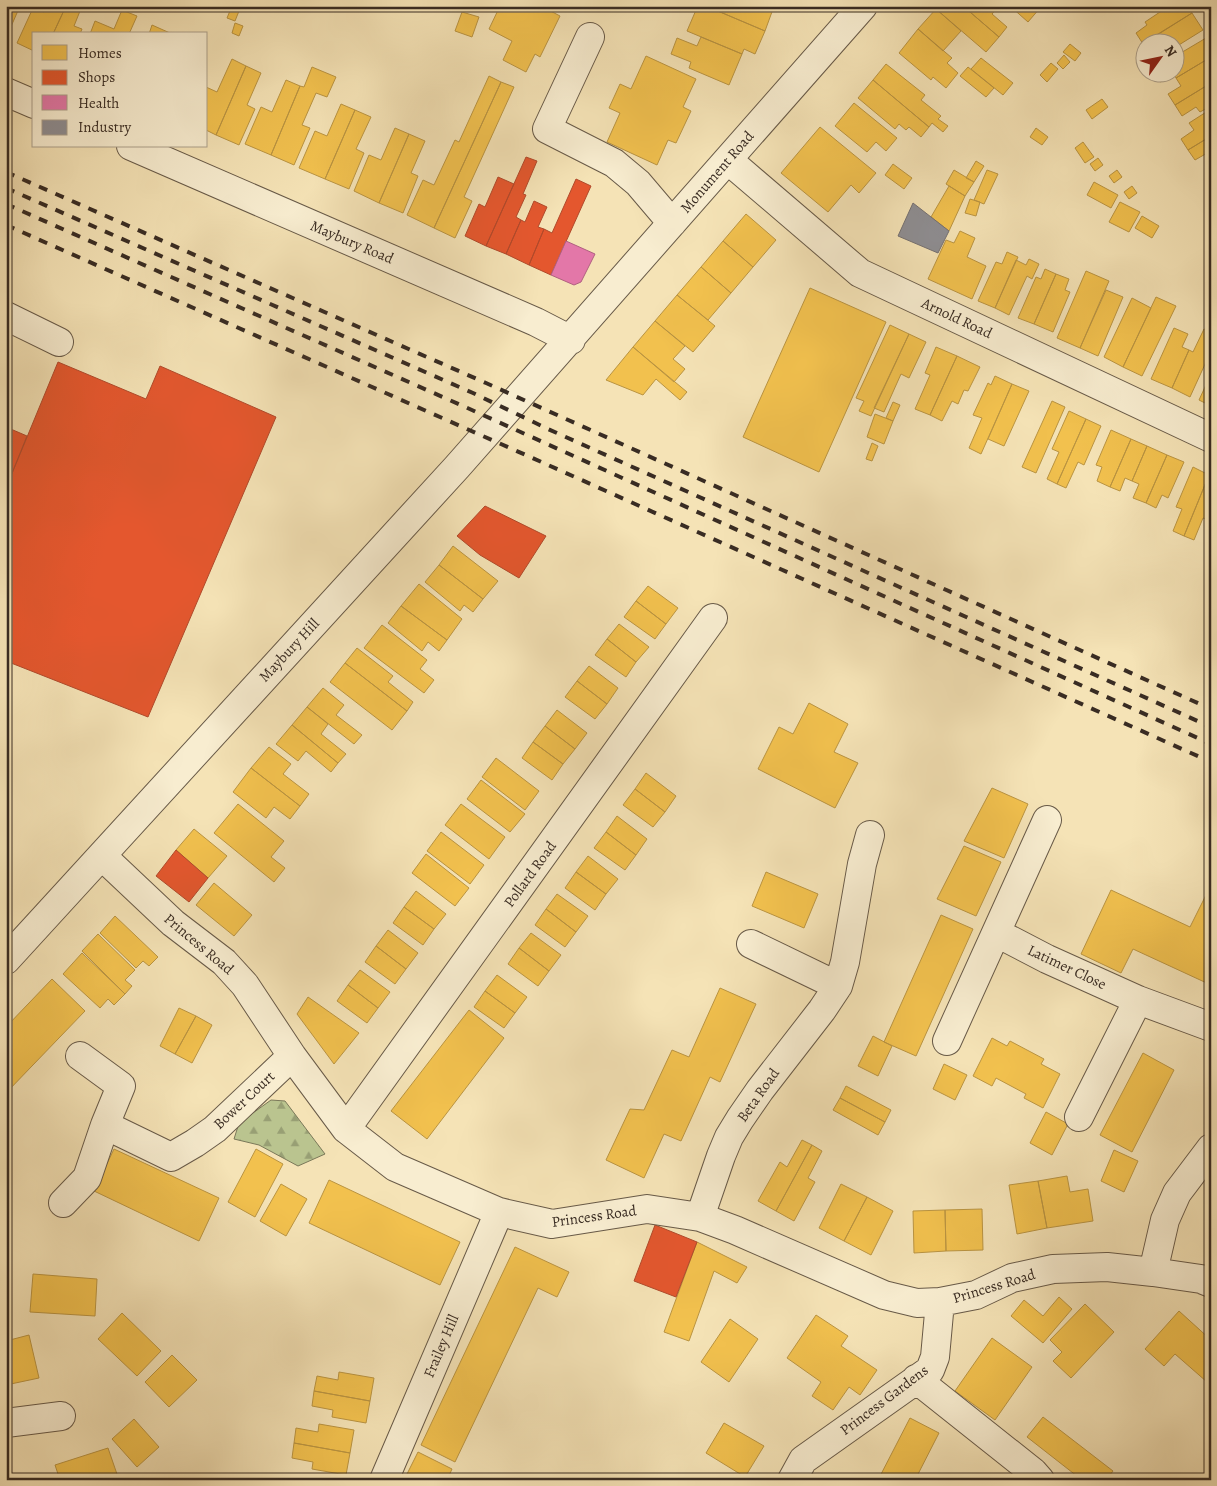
<svg xmlns="http://www.w3.org/2000/svg" width="1217" height="1486" viewBox="0 0 1217 1486" font-family="Alegreya,serif">
  <defs>
    <pattern id="forest-firs" width="22" height="20" patternUnits="userSpaceOnUse" patternTransform="scale(1.25)"><rect width="22" height="20" fill="#bac48f"/><path d="M5 1l3.5 6h-7zM16 11l3.5 6h-7z" fill="#989f74"/></pattern>
  </defs>
  <rect width="100%" height="100%" fill="#f5e3b6"/>
  <filter id="stains"><feTurbulence type="fractalNoise" baseFrequency=".004" numOctaves="4"/><feColorMatrix values="0 0 0 0 .2 0 0 0 0 .09 0 0 0 0 .02 0 0 0 .5 -.17"/></filter>
  <radialGradient id="worn" r=".72"><stop offset=".6" stop-color="#630" stop-opacity="0"/><stop offset="1" stop-color="#630" stop-opacity=".3"/></radialGradient>
  <path fill="url(#forest-firs)" stroke="#7a7859" d="M271 1100 285 1101 325 1154 298 1166 259 1145 234 1139 239 1123Z"/>
  <path fill="#f2c14e" stroke="#ba9441" d="M6 6H20L6 38Z
    M46 6H66L53 34H34V51L17 43 33 8 44 12Z
    M66 6H82L74 26 82 29 80 34H53Z
    M232 6H241L235 21 227 18Z
    M500 6H541L560 16 540 57 535 54 526 72 503 60 512 41 489 29Z
    M701 6H706L765 31 755 54 744 49 742 54 687 31 696 10 699 11Z
    M706 6H767L773 9 765 31Z
    M938 6H963L999 37 986 52 936 9Z
    M963 6H999L992 14 1007 27 999 37Z
    M1010 6H1039L1040 8 1028 22Z
    M1169 6H1188L1192 13 1143 44 1136 33 1147 25 1145 22Z
    M936 9 961 31 943 51 918 29Z
    M122 10 137 16 129 34H90L95 21 114 29Z
    M462 12 479 17 472 37 455 31Z
    M1192 13 1203 30 1174 48V42H1145Z
    M235 23 243 26 239 36 232 33Z
    M152 25 170 33V34H149Z
    M918 29 952 58 947 63 958 73 946 88 933 77 931 80 899 53Z
    M701 37 742 54 729 85 689 68 691 62 671 54 677 38 697 46Z
    M1206 38 1211 45V57L1176 78 1174 74 1160 82 1154 72H1174V57Z
    M1070 44 1081 53 1075 61 1063 52Z
    M1064 55 1070 62 1063 69 1057 63Z
    M646 56 696 79 683 107 691 111 676 143 668 140 657 165 607 142 620 113 609 108 620 84 631 89Z
    M1211 57V83L1175 105 1168 94 1181 86 1176 78Z
    M981 58 1013 83 1003 95 971 69Z
    M232 59 246 66 216 135 206 130V87L217 92Z
    M1051 63 1058 69 1047 82 1040 75Z
    M886 64 925 95 921 100 941 116 938 119 948 126 943 132 932 123 929 127 873 80Z
    M246 66 261 73 247 105 255 109 239 145 216 135Z
    M312 67 336 77 327 97 316 93 302 125 310 128 294 165 271 155 300 86 304 87Z
    M968 67 994 88 986 97 960 76Z
    M489 76 501 82 434 228 407 215 423 180 434 185 455 140 459 142Z
    M286 80 300 86 271 155 245 144 261 107 272 112Z
    M873 80 929 127 921 137 909 127 906 130 899 124 895 129 858 98Z
    M501 82 514 87 464 197 472 201 455 238 434 228Z
    M1211 83V106L1200 112 1196 107 1182 116 1175 105Z
    M1102 99 1108 107 1092 119 1086 110Z
    M854 103 897 138 886 151 876 142 867 152 835 126Z
    M341 104 355 110 325 179 299 168 315 131 327 136Z
    M1211 109V136L1188 150 1181 139 1194 130 1189 123Z
    M355 110 371 117 356 149 364 153 349 189 325 179Z
    M820 127 876 173 859 193 851 185 828 212 781 173Z
    M395 128 409 134 379 203 354 191 369 155 381 160Z
    M1036 128 1048 137 1042 145 1030 137Z
    M409 134 425 141 411 173 418 176 403 213 379 203Z
    M1211 136V154L1209 152 1195 160 1188 150Z
    M1083 142 1094 157 1085 163 1075 148Z
    M1098 158 1103 165 1095 171 1090 164Z
    M976 161 984 166 974 182 966 178Z
    M893 164 912 178 904 189 885 175Z
    M954 170 974 182 965 196 946 184Z
    M987 170 998 174 984 204 974 200Z
    M1117 170 1122 177 1114 183 1109 176Z
    M1094 182 1118 195 1111 208 1087 195Z
    M949 186 965 196 949 231 931 217Z
    M1132 186 1137 193 1129 199 1124 192Z
    M970 199 980 202 976 216 965 213Z
    M1120 202 1140 212 1129 232 1109 222Z
    M746 214 776 240 753 267 723 241Z
    M1142 216 1159 226 1152 238 1135 228Z
    M960 231 975 238 967 257 986 266 972 299 928 279 946 240 954 243Z
    M723 241 753 267 731 293 701 267Z
    M1007 252 1018 257 995 308 978 301 996 262 1002 264Z
    M1029 259 1039 264 1032 279 1027 276 1009 315 995 308 1016 260 1026 265Z
    M701 267 731 293 708 320 677 295Z
    M1045 269 1056 274 1034 324 1018 318 1036 277 1041 279Z
    M1086 271 1109 281 1080 348 1057 338Z
    M1056 274 1069 279 1065 290 1070 292 1053 332 1034 324Z
    M810 288 886 322 819 472 743 437Z
    M1106 290 1123 297 1098 356 1080 348Z
    M677 295 715 326 693 352 655 321Z
    M1156 297 1176 306 1142 376 1123 367Z
    M1132 298 1151 308 1123 367 1104 357Z
    M655 321 685 346 673 359 685 369 674 382 633 347Z
    M890 325 909 334 871 416 859 411 864 401 856 398Z
    M1174 328 1188 334 1182 347 1189 350 1172 388 1151 379Z
    M1204 329 1211 332V351L1190 397 1172 388 1189 350 1193 352Z
    M909 334 926 342 909 378 901 374 884 412 874 408Z
    M633 347 687 392 680 400 656 379 643 395 606 380Z
    M936 347 957 356 930 415 915 409 930 375 925 373Z
    M957 356 980 367 968 391 964 390 958 404 952 401 942 421 930 415Z
    M1211 374V406L1199 400Z
    M995 376 1012 384 981 454 969 448 982 418 973 415 988 383 991 385Z
    M1012 384 1029 391 1004 446 988 439Z
    M1052 401 1065 407 1036 473 1022 467Z
    M893 402 900 405 893 421 886 418Z
    M1069 411 1086 419 1057 484 1047 479 1059 452 1052 449Z
    M875 414 893 421 884 444 867 437Z
    M1086 419 1101 426 1084 465 1078 462 1066 488 1057 484Z
    M1111 430 1131 439 1110 487 1097 481 1102 467 1096 465Z
    M1131 439 1147 446 1132 481 1125 478 1120 491 1110 487Z
    M872 443 878 446 872 461 866 459Z
    M1147 446 1167 455 1146 503 1133 498 1139 484 1132 481Z
    M1167 455 1184 462 1168 498 1162 495 1156 508 1146 503Z
    M1193 467 1209 475 1184 536 1173 531 1182 509 1176 507Z
    M1209 475H1211V515L1209 520 1203 518 1194 540 1184 536Z
    M453 546 498 581 483 599 439 565Z
    M439 565 483 599 473 612 464 605 460 611 425 582Z
    M419 584 462 619 447 640 401 606Z
    M648 586 678 608 666 624 636 601Z
    M636 601 666 624 655 639 624 617Z
    M401 606 447 640 439 651 428 642 422 651 388 623Z
    M619 624 649 647 636 662 607 639Z
    M382 625 427 660 420 669 434 680 424 693 364 648Z
    M607 639 636 662 626 677 595 655Z
    M357 648 393 676 388 682 413 702 407 711 345 663Z
    M345 663 407 711 392 730 330 682Z
    M589 666 618 688 607 704 577 681Z
    M577 681 607 704 595 719 565 697Z
    M323 688 344 705 336 715 362 735 354 744 307 707Z
    M809 703 848 724 834 752 858 763 835 808 758 769 779 727 793 734Z
    M307 707 328 724 321 734 346 754 338 763 292 725Z
    M557 710 587 733 575 749 545 726Z
    M292 725 338 763 331 772 306 751 298 761 276 744Z
    M545 726 575 749 563 764 533 742Z
    M533 742 563 764 552 780 522 758Z
    M269 747 291 764 283 774 309 794 300 806 251 768Z
    M496 758 539 791 525 810 482 777Z
    M251 768 300 806 290 819 274 807 266 818 233 792Z
    M646 773 676 796 665 812 635 789Z
    M481 780 525 814 510 832 467 799Z
    M992 788 1028 804 1004 858 964 841Z
    M635 789 665 812 653 827 623 805Z
    M238 804 284 841 271 857 285 868 274 882 214 833Z
    M461 804 505 837 489 859 445 825Z
    M617 816 647 839 636 855 606 832Z
    M194 829 227 856 208 878 176 850Z
    M441 832 484 865 470 884 427 851Z
    M606 832 636 855 625 870 594 848Z
    M964 846 1001 862 976 916 937 899Z
    M426 854 469 888 455 906 412 873Z
    M588 856 618 879 606 894 576 872Z
    M576 872 606 894 595 910 565 888Z
    M766 872 818 894 804 928 752 906Z
    M214 883 252 915 234 936 196 905Z
    M1111 890 1190 927 1206 895 1211 897V985L1133 949 1121 973 1081 954Z
    M416 891 446 914 434 929 404 907Z
    M557 894 588 916 576 932 546 909Z
    M404 907 434 929 423 945 393 923Z
    M546 909 576 932 565 947 535 925Z
    M941 915 973 929 916 1056 884 1042Z
    M115 916 158 957 149 966 143 961 136 968 100 933Z
    M388 930 418 953 406 969 376 946Z
    M531 933 561 955 549 971 519 948Z
    M98 934 135 970 125 980 132 986 125 994 82 951Z
    M376 946 406 969 395 984 365 962Z
    M519 948 549 971 538 986 508 964Z
    M82 953 125 994 114 1005 108 999 100 1008 63 974Z
    M360 970 390 992 378 1008 348 985Z
    M497 975 527 997 515 1013 485 991Z
    M52 979 85 1011 6 1093V1027Z
    M348 985 378 1008 367 1023 337 1001Z
    M720 988 756 1004 720 1082 710 1077 681 1141 664 1134 644 1178 606 1160 630 1109 644 1110 672 1050 689 1057Z
    M485 991 515 1013 504 1028 474 1007Z
    M308 997 359 1033 334 1064 297 1014Z
    M179 1008 196 1016 175 1054 160 1046Z
    M469 1010 504 1038 427 1139 391 1111Z
    M196 1016 212 1025 192 1063 175 1054Z
    M873 1036 892 1046 878 1076 858 1066Z
    M992 1038 1007 1046 1010 1041 1044 1059 1041 1064 1060 1074 1043 1108 1024 1098 1026 1094 996 1078 992 1086 973 1076Z
    M1143 1053 1174 1070 1132 1152 1100 1135Z
    M944 1064 967 1075 955 1100 933 1089Z
    M846 1086 891 1110 885 1122 840 1098Z
    M840 1098 885 1122 878 1135 833 1110Z
    M1046 1112 1068 1124 1052 1155 1030 1143Z
    M802 1140 812 1145 776 1211 758 1201 780 1162 787 1167Z
    M812 1145 822 1151 808 1178 815 1182 794 1221 776 1211Z
    M114 1149 219 1198 199 1241 94 1191Z
    M256 1149 283 1164 255 1217 228 1202Z
    M1114 1150 1138 1161 1124 1192 1101 1181Z
    M1067 1176 1070 1192 1088 1189 1093 1221 1047 1228 1038 1181Z
    M329 1180 460 1242 440 1285 309 1223Z
    M1038 1181 1047 1228 1017 1234 1009 1185Z
    M281 1184 307 1199 286 1236 260 1221Z
    M841 1184 867 1197 844 1241 819 1228Z
    M867 1197 893 1211 871 1255 844 1241Z
    M982 1209 983 1250 946 1251 945 1210Z
    M945 1210 946 1251 914 1253 913 1211Z
    M697 1242 747 1267 737 1283 714 1271 689 1341 664 1332Z
    M515 1247 569 1272 557 1297 538 1288 455 1462 421 1445Z
    M33 1274 97 1279 95 1316 30 1312Z
    M1059 1297 1072 1309 1043 1343 1011 1316 1024 1300 1043 1316Z
    M1085 1304 1114 1332 1071 1378 1053 1361 1062 1352 1050 1340Z
    M1179 1311 1211 1340V1378L1207 1382 1175 1354 1164 1366 1145 1349Z
    M122 1313 161 1351 137 1376 98 1339Z
    M816 1315 848 1336 841 1346 877 1370 860 1395 849 1387 833 1410 812 1396 821 1382 787 1358Z
    M730 1319 758 1339 729 1382 701 1362Z
    M29 1335 39 1378 6 1385V1341Z
    M992 1338 1032 1367 995 1420 955 1391Z
    M172 1355 197 1380 169 1407 145 1382Z
    M339 1372 374 1378 370 1401 314 1391 317 1376 338 1380Z
    M314 1391 370 1401 366 1423 332 1417 333 1410 312 1406Z
    M1043 1417 1113 1471 1106 1480H1082L1027 1437Z
    M910 1418 939 1433 915 1480H878Z
    M134 1419 159 1447 137 1467 112 1439Z
    M724 1423 764 1446 745 1477 706 1453Z
    M319 1424 354 1430 350 1453 294 1443 296 1428 318 1432Z
    M294 1443 350 1453 346 1475 312 1469 313 1462 292 1458Z
    M108 1448 119 1480H60L55 1465Z
    M418 1452 452 1469 447 1480H404Z"/>
  <path fill="#e4572e" stroke="#b14a2b" d="M526 157 537 161 523 194 526 195 516 217 521 220 506 254 486 246Z
    M498 177 514 184 486 246 465 236 479 204 485 207Z
    M576 179 591 186 551 275 529 265 544 229 552 233Z
    M534 201 547 207 538 227 544 229 529 265 506 254 521 220 525 222Z
    M58 362 146 399 160 366 276 417 148 717 6 661V488Z
    M6 427 27 436 6 488Z
    M485 506 546 536 519 578 480 555 457 536Z
    M176 850 208 878 189 902 156 876Z
    M655 1225 697 1242 676 1297 634 1281Z"/>
  <path fill="#e377a8" stroke="#b06080" d="M566 241 595 254 581 282 574 285 551 275Z"/>
  <path fill="#8d8d92" stroke="#747071" d="M913 203 949 231 938 253 898 236Z"/>
  <g fill="none" stroke-linecap="round" stroke-linejoin="round">
    <defs>
      <path id="minor" d="M590 37 547 129 614 163 638 183 672 223
        M6 92 34 104
        M131 146 536 322 571 340
        M728 160 860 273 1211 438
        M6 316 59 342
        M102 856 173 923 224 962 245 985 292 1056 346 1129 395 1167 499 1212 552 1224 647 1209 700 1217 735 1230 884 1295 917 1303 940 1302 976 1295 1012 1278 1053 1269 1107 1267 1153 1272 1201 1279 1211 1283
        M997 933 1047 959 1138 1000 1211 1027
        M751 944 838 986
        M6 960 457 467 863 6
        M947 1041 1047 820
        M80 1056 121 1086 105 1125 171 1157 195 1143 215 1129 292 1056
        M1079 1117 1138 1000
        M346 1129 713 618
        M63 1203 87 1178 105 1125
        M700 1217 721 1156 729 1137 740 1119 760 1090 822 1010 838 986 845 962 862 864 870 835
        M1153 1272 1165 1220 1177 1193 1211 1148
        M916 1379 1033 1472 1040 1480
        M6 1423 61 1416
        M384 1480 499 1212
        M792 1480 803 1460 930 1370 935 1357 940 1302"/>
    </defs>
    <use href="#minor" stroke="#685a48" stroke-width="30"/>
    <use href="#minor" stroke="#f8edd0" stroke-width="28"/>
    <path stroke="#392c23" stroke-width="4" stroke-dasharray="9 9" stroke-linecap="butt" d="M6 172 486 383 1211 709
      M6 188 473 393 548 429 1211 727
      M6 204 463 406 1211 744
      M6 225 528 456 1211 762"/>
  </g>
  <g text-anchor="middle" dominant-baseline="central" stroke-width="5" stroke-linejoin="round" paint-order="stroke">
    <g font-size="15" fill="#392c23" stroke="#f8edd0">
      <text transform="translate(717 172) rotate(-49)">Monument Road</text>
      <text transform="translate(352 242) rotate(23)">Maybury Road</text>
      <text transform="translate(957 318) rotate(25)">Arnold Road</text>
      <text transform="translate(289 650) rotate(-47)">Maybury Hill</text>
      <text transform="translate(530 874) rotate(-54)">Pollard Road</text>
      <text transform="translate(199 944) rotate(40)">Princess Road</text>
      <text transform="translate(1067 967) rotate(25)">Latimer Close</text>
      <text transform="translate(758 1095) rotate(-55)">Beta Road</text>
      <text transform="translate(244 1100) rotate(-43)">Bower Court</text>
      <text transform="translate(594 1216) rotate(-8)">Princess Road</text>
      <text transform="translate(994 1286) rotate(-17)">Princess Road</text>
      <text transform="translate(441 1346) rotate(-67)">Frailey Hill</text>
      <text transform="translate(884 1400) rotate(-37)">Princess Gardens</text>
    </g>
  </g>
  <rect width="1217" height="1486" fill="none" stroke="#f5e3b6" stroke-width="25"/>
  <rect x="8" y="8" width="1202" height="1471" fill="none" stroke="#392c23" stroke-width="2.5"/>
  <rect x="12" y="12" width="1192" height="1461" fill="none" stroke="#392c23"/>
  <rect x="32" y="32" width="175" height="115" fill="#f8edd0" stroke="#aca08b"/>
  <rect x="42" y="45" width="25" height="15" fill="#f2c14e" stroke="#aca08b"/>
  <text x="78" y="58" font-size="15" fill="#392c23">Homes</text>
  <rect x="42" y="70" width="25" height="15" fill="#e4572e" stroke="#aca08b"/>
  <text x="78" y="82" font-size="15" fill="#392c23">Shops</text>
  <rect x="42" y="95" width="25" height="15" fill="#e377a8" stroke="#aca08b"/>
  <text x="78" y="108" font-size="15" fill="#392c23">Health</text>
  <rect x="42" y="120" width="25" height="15" fill="#8d8d92" stroke="#aca08b"/>
  <text x="78" y="132" font-size="15" fill="#392c23">Industry</text>
  <g transform="translate(1160 58) rotate(57)"><circle r="24" fill="#f8edd0" stroke="#aca08b"/>
  <path d="M0-4L9 19L0 12L-9 19Z" fill="#8f2418"/>
  <text y="-8" font-size="14" font-weight="bold" text-anchor="middle" fill="#392c23">N</text>
  </g>
  <rect width="100%" height="100%" filter="url(#stains)"/>
  <rect width="100%" height="100%" fill="url(#worn)"/>
</svg>
